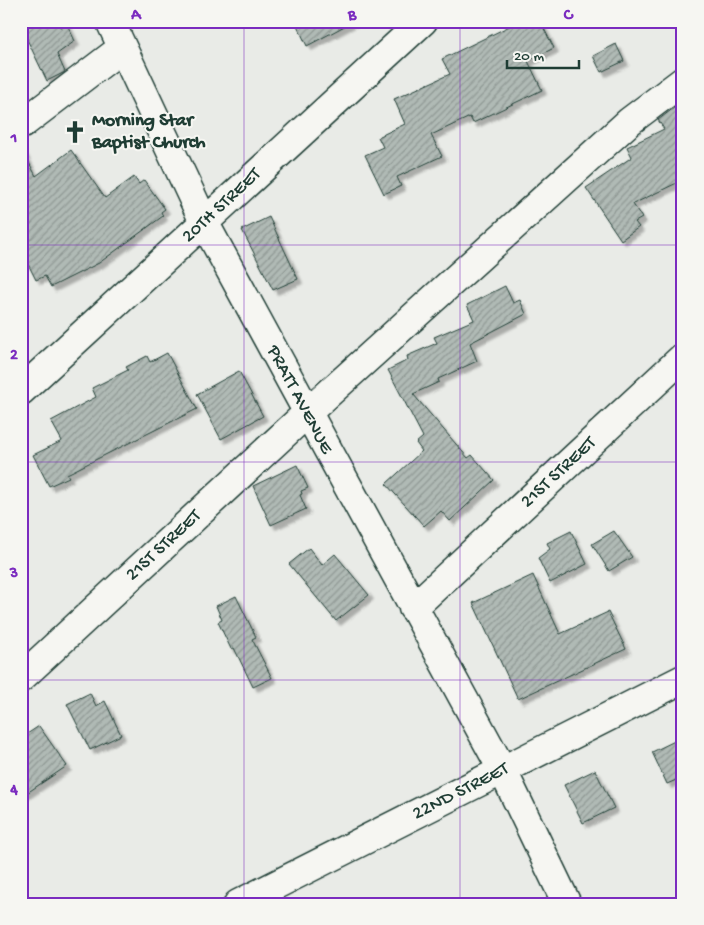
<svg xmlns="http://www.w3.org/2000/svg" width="704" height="925" viewBox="0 0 704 925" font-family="'Gochi Hand',sans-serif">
  <defs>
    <pattern id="building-hatch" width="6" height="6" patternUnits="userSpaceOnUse" patternTransform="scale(1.25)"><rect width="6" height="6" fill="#b0bab5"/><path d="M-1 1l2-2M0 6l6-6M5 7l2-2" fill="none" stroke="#8f9894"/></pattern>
    <filter id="shadow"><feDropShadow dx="4.5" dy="4.5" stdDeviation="1" flood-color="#0004"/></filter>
  </defs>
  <rect width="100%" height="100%" fill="#e9ebe7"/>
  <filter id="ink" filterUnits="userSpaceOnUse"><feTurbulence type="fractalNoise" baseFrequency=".02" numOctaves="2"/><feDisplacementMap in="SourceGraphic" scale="10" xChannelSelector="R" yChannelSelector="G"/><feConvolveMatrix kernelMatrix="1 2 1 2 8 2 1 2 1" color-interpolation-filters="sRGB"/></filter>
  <g filter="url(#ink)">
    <path fill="url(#building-hatch)" stroke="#1f3d34" filter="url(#shadow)" d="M21 21H57L60 27 67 24 75 41 57 54 65 72 47 81 21 27Z
      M295 21H354L307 46Z
      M520 21H540L554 48 528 61 542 90 473 123 470 117 431 135 442 156 397 177 401 186 384 194 365 155 383 147 378 137 405 124 394 99 450 74 442 59Z
      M616 44 624 61 601 72 593 56Z
      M683 101V180L633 204 642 218 635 222 639 227 621 240 586 188 632 157 627 147 664 129 658 120Z
      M21 147 36 176 71 150 105 198 134 177 139 184 144 180 165 209 161 212 163 216 99 263 51 287 45 276 36 280 21 250Z
      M269 217 298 279 273 290 242 230Z
      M505 286 513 303 520 300 526 314 470 343 477 361 438 379 439 382 413 394 468 458 472 455 494 480 450 521 441 511 424 526 386 484 422 451 416 443 423 437 388 370 408 360 407 356 437 343 434 337 474 320 467 305Z
      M167 353 197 409 67 474 69 477 49 486 33 455 62 441 51 421 96 397 92 388 128 370 126 367 147 356 150 362Z
      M239 371 263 416 221 439 197 394Z
      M297 465 308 488 301 491 302 494 300 495 306 509 271 525 253 486Z
      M571 531 587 564 550 583 538 558 550 549 547 543Z
      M614 531 632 557 609 571 592 544Z
      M309 548 322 565 335 554 369 595 336 621 289 564Z
      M533 575 560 634 608 612 626 649 518 699 473 603Z
      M236 596 256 637 252 639 272 678 253 687 234 648 231 649 218 622 222 620 216 606Z
      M90 693 96 706 105 701 121 735 90 750 67 704Z
      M39 726 67 766 21 797V738Z
      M683 737V777L667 784 652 752Z
      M595 770 614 808 583 823 564 785Z"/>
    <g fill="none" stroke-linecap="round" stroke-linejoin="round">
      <defs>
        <path id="minor" d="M110 21 204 222 503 771 567 904
          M21 125 122 48
          M21 391 423 21
          M413 608 683 357
          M21 678 306 414 630 121 683 81
          M238 904 683 679"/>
      </defs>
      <use href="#minor" stroke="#1f3d34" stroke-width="31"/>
      <use href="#minor" stroke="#f6f6f2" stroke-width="28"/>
    </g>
  </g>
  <path fill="none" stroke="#7b2cbf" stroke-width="1" stroke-opacity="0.55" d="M244 21V904M460 21V904M21 245H683M21 462H683M21 680H683"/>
  <defs>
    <symbol id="church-bare" viewBox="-9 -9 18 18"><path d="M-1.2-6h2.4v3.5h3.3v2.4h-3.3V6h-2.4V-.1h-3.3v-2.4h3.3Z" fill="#1f3d34" stroke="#f6f6f2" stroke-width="2.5" paint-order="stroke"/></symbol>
  </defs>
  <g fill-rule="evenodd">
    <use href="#church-bare" x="59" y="116" width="32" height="32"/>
  </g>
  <g text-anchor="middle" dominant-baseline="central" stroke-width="4" stroke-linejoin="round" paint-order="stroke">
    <g font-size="19" font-weight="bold" fill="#1f3d34" stroke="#f6f6f2" text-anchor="start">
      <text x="92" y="121">Morning Star<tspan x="92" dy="22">Baptist Church</tspan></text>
    </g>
    <g font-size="19" fill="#1f3d34" stroke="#f6f6f2">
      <text transform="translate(222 206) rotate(-43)">20TH STREET</text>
      <text transform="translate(299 400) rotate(62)">PRATT AVENUE</text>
      <text transform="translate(559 473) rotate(-43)">21ST STREET</text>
      <text transform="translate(164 546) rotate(-43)">21ST STREET</text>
      <text transform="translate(461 792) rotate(-27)">22ND STREET</text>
    </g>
  </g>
  <rect width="704" height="925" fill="none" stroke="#f6f6f2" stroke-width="55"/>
  <path d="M507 60v8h72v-8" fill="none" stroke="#1f3d34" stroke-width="2.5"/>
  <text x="514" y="60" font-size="15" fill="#1f3d34" stroke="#f6f6f2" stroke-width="4" paint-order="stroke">20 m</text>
  <rect x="28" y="28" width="648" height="870" fill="none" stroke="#7b2cbf" stroke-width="2"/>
  <g font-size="16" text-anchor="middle" font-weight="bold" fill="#7b2cbf">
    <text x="136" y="19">A</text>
    <text x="352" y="19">B</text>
    <text x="568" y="19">C</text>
    <text x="14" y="142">1</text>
    <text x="14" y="359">2</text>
    <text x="14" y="577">3</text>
    <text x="14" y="794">4</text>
  </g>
</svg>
